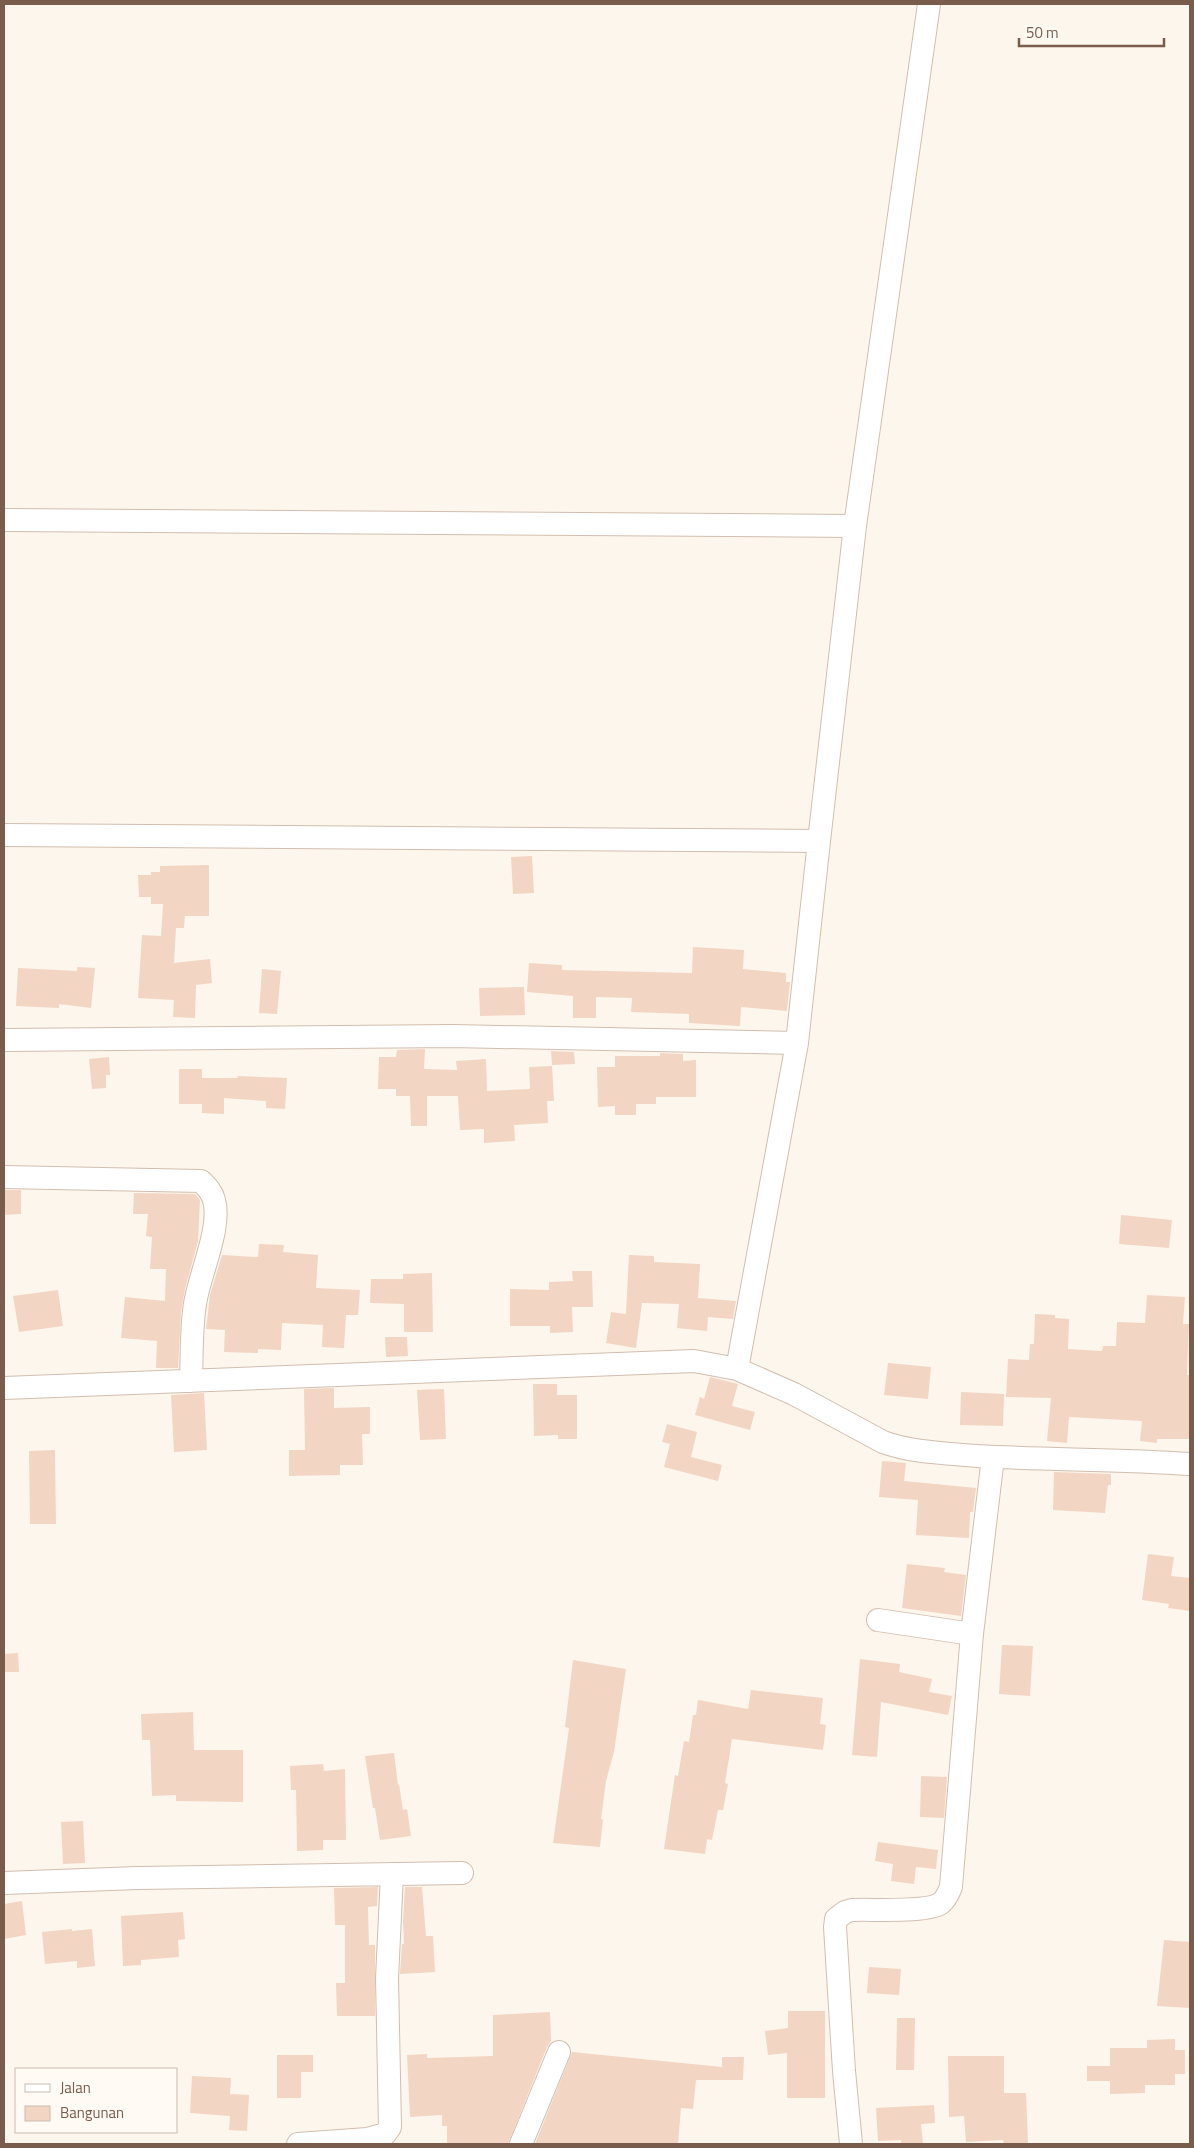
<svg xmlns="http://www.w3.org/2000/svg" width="1194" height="2148" viewBox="0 0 1194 2148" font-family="'Titillium Web',sans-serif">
  <rect width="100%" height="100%" fill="#fdf6ec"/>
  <path fill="#f3d5c3" d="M532 856 534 893 513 894 511 857Z
    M209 865V916H185L184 928H176L174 963 210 959 212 983 196 985 195 1018 173 1017 174 1000 138 998 142 935 161 936 163 904H151V897H139L138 875H151V872H160V866Z
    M693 947 744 950 743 969 786 973V982H790L787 1011 741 1007 740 1026 689 1023V1014L631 1012 632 998 596 997V1018H573V996L527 992 529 963 562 965V970L692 973Z
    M77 967 95 968 91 1008 59 1004V1008L16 1006 18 968 77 971Z
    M262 969 281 971 277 1014 259 1013Z
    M524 987 525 1015 480 1016 479 988Z
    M425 1049 424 1069 457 1070 456 1061 486 1059 487 1091 530 1089 529 1067 552 1066 554 1101H547L548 1123 514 1125 515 1141 484 1143V1129L460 1130 458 1096H427V1126H411L410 1096H396V1089H378L379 1057H396L397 1050Z
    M551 1051 574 1052 575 1064 552 1065Z
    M660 1053 683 1054V1061L696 1060V1097H656V1104H636V1115H615V1106L598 1107 597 1067H615V1056H660Z
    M109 1057 110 1075H106V1088L92 1089 89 1059Z
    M179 1069H202V1078H237L238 1076 287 1078 285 1109 266 1108V1101L224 1098V1114L202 1113V1104H179Z
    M4 1190H21V1214L4 1215Z
    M134 1193 195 1194 200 1200 198 1241 185 1289 181 1312 178 1368H156L157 1341 121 1338 125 1297 165 1301 166 1269H150L152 1237 146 1236 148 1214H133Z
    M1121 1215 1172 1220 1169 1248 1119 1244Z
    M259 1244 284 1245 283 1252 318 1255 316 1288 360 1290 358 1315H346L344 1348 322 1347 323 1325 282 1323 281 1350 258 1349V1353L224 1352 225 1330 206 1329 210 1295 222 1255 258 1257Z
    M629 1255 654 1256V1262L700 1264 698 1298 736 1301 733 1319 708 1317 707 1331 677 1328 679 1304 642 1303 636 1348 606 1343 611 1312 626 1314Z
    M572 1271H592L593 1307H572L573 1332 550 1333V1326H510V1289L549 1290V1282L573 1281Z
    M432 1273 433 1332H404V1304L370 1303 371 1279H403V1274Z
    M58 1290 63 1326 19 1332 13 1296Z
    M1147 1295 1185 1297 1183 1324H1189L1187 1375H1190V1439H1157V1443L1140 1441 1142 1421 1069 1417 1067 1443 1047 1441 1051 1398 1006 1397 1008 1359 1029 1360 1030 1344H1034L1035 1314 1055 1315V1318L1069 1319 1068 1349 1102 1351 1103 1346H1116L1117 1322 1145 1323Z
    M385 1337H407L408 1356 386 1357Z
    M888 1363 931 1367 928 1399 884 1395Z
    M710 1377 738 1384 732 1406 755 1412 750 1430 695 1415 700 1397 704 1399Z
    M533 1384H557V1395H577V1439H558V1435L534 1436Z
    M334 1388V1408L370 1407V1434H362L363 1465H340V1475L289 1476V1450H305L304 1389Z
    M444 1389 446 1439 420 1440 417 1390Z
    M961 1392 1004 1394 1003 1426 960 1425Z
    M204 1393 207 1450 174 1452 171 1395Z
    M667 1424 697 1432 691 1457 722 1465 718 1481 664 1467 670 1444 662 1442Z
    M55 1450 56 1524H30L29 1451Z
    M882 1461 906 1463 904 1481 976 1488 973 1512H970L969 1538 916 1535 918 1500 879 1497Z
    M1054 1472 1111 1474V1485H1108L1105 1513 1053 1510Z
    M1148 1554 1174 1557 1171 1576 1190 1578V1611L1168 1608 1169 1604 1142 1600Z
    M907 1564 945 1568 944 1572 966 1575 961 1616 902 1608Z
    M1002 1645 1033 1646 1030 1696 999 1694Z
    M18 1653 19 1672H4V1654Z
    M860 1659 900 1664 899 1672 932 1679 929 1692 952 1696 948 1715 881 1702 877 1757 852 1755Z
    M573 1660 626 1669 614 1752 606 1781 601 1819 603 1820 600 1847 553 1843 569 1728 565 1727Z
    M751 1690 823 1698 820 1724 826 1725 823 1750 732 1739 725 1783 728 1784 723 1810H718L712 1840 707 1839 705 1854 664 1849 675 1775 678 1776 684 1741 689 1742 693 1715H696L698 1700 748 1709Z
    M193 1712 194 1750H243V1802L176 1801V1795L152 1796 150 1740H142L141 1714Z
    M394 1753 398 1785 399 1784 403 1810 407 1809 411 1836 380 1840 375 1808H373L365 1756Z
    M323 1764 324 1771 345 1769 346 1840H323V1850L297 1851 296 1790H291L290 1766Z
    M921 1776 947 1777 944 1818 920 1817Z
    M83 1821 85 1863 63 1864 61 1822Z
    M878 1842 938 1850 936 1869 916 1867 914 1884 891 1881 893 1864 875 1861Z
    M378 1887 377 1906 368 1907 369 1945H375V2016H337L336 1983H345V1925H335L334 1888Z
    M405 1887H422L426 1936H433L435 1972 400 1974 402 1944H404L403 1921Z
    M22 1901 26 1935 4 1939V1904Z
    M183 1912 185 1939 178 1940 179 1957 141 1960V1965L123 1966 121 1916Z
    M72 1929V1931L92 1929 95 1966 77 1968V1961L45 1964 42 1932Z
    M1164 1940 1190 1942V2008L1157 2006Z
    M869 1967 901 1969 899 1995 867 1993Z
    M788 2011H825V2098H787V2053L768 2055 765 2031 788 2028Z
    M550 2012 551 2041 547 2047 508 2144H447V2126H442V2115L410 2117 407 2055 427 2054V2058L493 2056V2015Z
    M897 2018H915L914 2070H896Z
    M1175 2039V2050H1185V2074H1175V2085H1145V2093L1110 2094V2081H1087V2066H1110V2048H1147V2040Z
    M572 2052 722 2067V2057H744L743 2080H696L693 2109 681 2108 678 2144H535Z
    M277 2055H313V2072H301V2098H277Z
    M948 2056H1004V2093H1026L1028 2144H1004L1003 2140 966 2142 964 2116 949 2117Z
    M192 2076 231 2078 230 2094 249 2095 247 2131 229 2130 230 2116 190 2113Z
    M934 2105 935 2123 921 2124 923 2144H901V2140L878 2141 876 2108Z"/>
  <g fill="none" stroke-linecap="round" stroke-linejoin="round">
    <defs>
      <path id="minor" d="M4 520 855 526
        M4 835 819 841 855 526 929 4
        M4 1040 453 1036 797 1043
        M4 1177 201 1181C207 1187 212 1192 214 1200 222 1228 199 1275 195 1304 191 1329 192 1355 191 1381
        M737 1369 797 1043 819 841
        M4 1388 694 1361 737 1369 794 1394 883 1442C913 1453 945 1453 977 1456 1048 1460 1119 1459 1190 1464
        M878 1620 972 1634 993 1457
        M4 1883 137 1878 462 1873
        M298 2144 367 2139 385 2134 390 2127 387 1978 392 1874
        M521 2144 559 2052
        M851 2144 844 2071 835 1927 836 1919 845 1912 852 1910C871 1909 928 1913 941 1903 946 1899 949 1892 951 1887L972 1634"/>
    </defs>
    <use href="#minor" stroke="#d1beb0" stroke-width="24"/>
    <use href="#minor" stroke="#fff" stroke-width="22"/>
  </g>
  <rect width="1194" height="2148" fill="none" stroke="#7a5c4d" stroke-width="10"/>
  <rect x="15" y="2068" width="162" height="65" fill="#fffaf3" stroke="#cabbb1"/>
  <rect x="25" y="2084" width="25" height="8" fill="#ffffff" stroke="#cabbb1"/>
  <text x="60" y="2093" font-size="15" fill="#7a5c4d">Jalan</text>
  <rect x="25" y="2106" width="25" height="15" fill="#f3d5c3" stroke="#cabbb1"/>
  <text x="60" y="2118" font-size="15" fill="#7a5c4d">Bangunan</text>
  <path d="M1019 38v8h145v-8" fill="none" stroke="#7a5c4d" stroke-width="2.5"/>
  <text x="1026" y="38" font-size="15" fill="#7a5c4d" stroke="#fffaf3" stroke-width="4" paint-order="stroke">50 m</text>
</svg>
